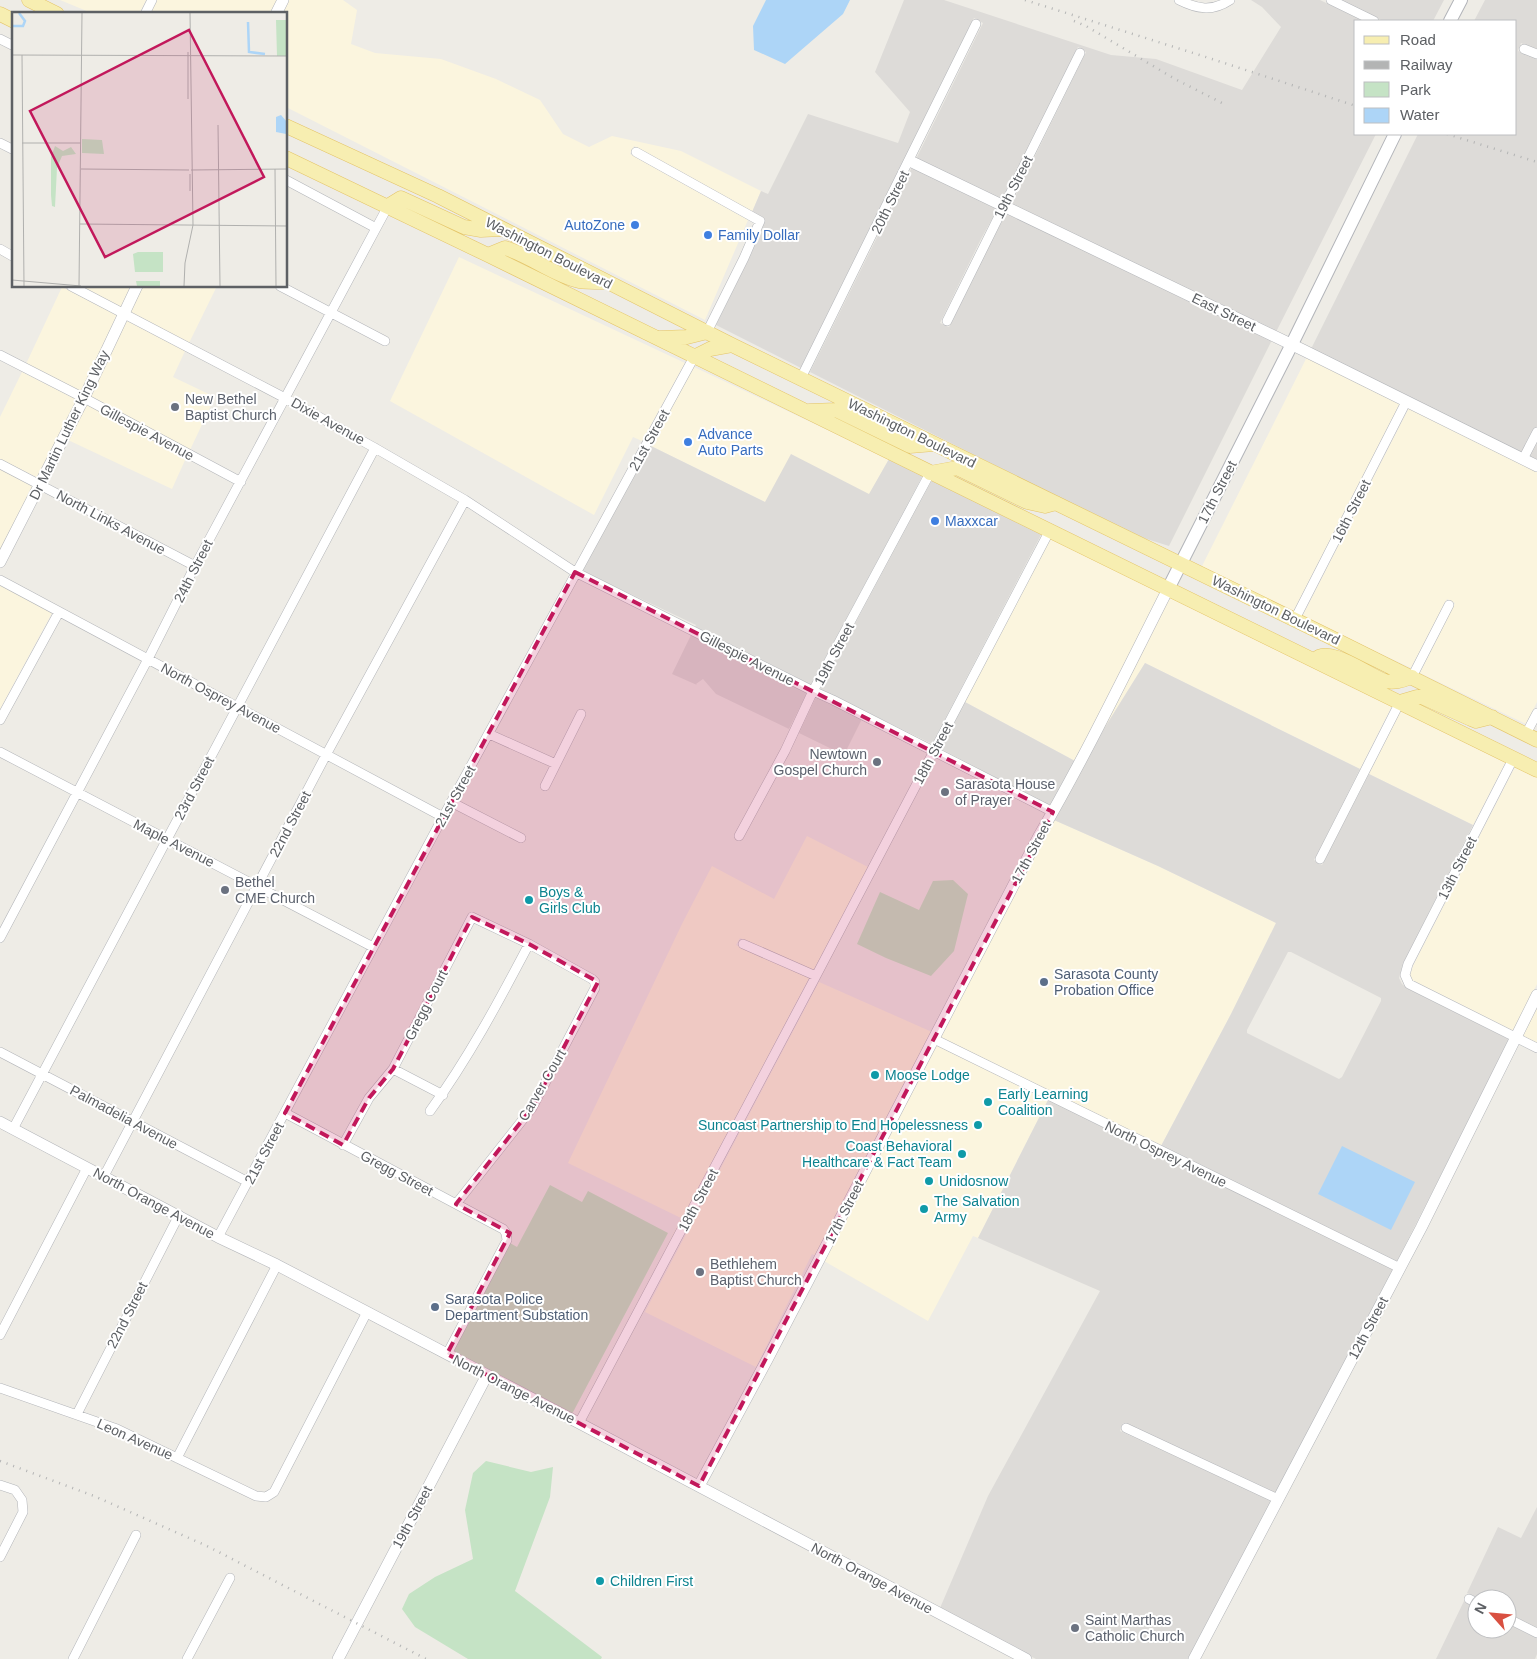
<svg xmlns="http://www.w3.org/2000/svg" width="1537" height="1659" viewBox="0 0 1537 1659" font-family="Helvetica,sans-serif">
  <rect width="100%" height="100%" fill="#eeece6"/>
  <path fill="#fbf5de" d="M60 0H146L139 14H94Z
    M157 0H277L270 14H150Z
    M288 0H343L357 10 351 44 375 53 441 59 496 79 540 100 563 134 589 147 612 136 681 151 761 191 752 212 634 146 630 154 748 220 705 320 286 107V14H281Z
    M459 257 685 363 642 441 633 437 594 515 390 401Z
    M80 286H131L121 307Z
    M142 286H217L189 343 129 312Z
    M62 287 117 315 81 392 26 364Z
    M126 320 185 351 173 377 215 397 190 450 90 396Z
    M1307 357 1400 403 1293 612 1201 568Z
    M694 367 889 459 869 495 765 502 651 446Z
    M22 372 77 400 38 478 0 459V417Z
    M86 404 186 458 172 489 68 440Z
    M1409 408 1537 471V702L1526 724 1420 673 1455 603 1447 599 1411 668 1302 617Z
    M0 469 34 486 0 551Z
    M1051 538 1161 591 1075 761 965 702Z
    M0 585 52 613 0 709Z
    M1170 596 1393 704 1360 769 1145 663 1097 740Z
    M1402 708 1507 760 1473 825 1369 774Z
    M1516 765 1537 775V984L1514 1031 1412 980 1410 976 1413 966Z
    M1054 820 1158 866 1276 923 1231 1014 1161 1146 940 1037Z
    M807 836 868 867 813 971 740 938 736 945 809 978 661 1259 681 1218 568 1163 682 924 712 866 774 899Z
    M819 982 932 1032 816 1256 812 1254 756 1367 645 1312Z
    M1537 1007V1043L1523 1036Z
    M936 1045 1048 1100 978 1238 973 1236 928 1321 824 1261Z"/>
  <path fill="#dddbd8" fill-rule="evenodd" d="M904 0H944L1111 55 1156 59 1242 90 1281 27 1262 7 1251 0H1320L1363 21H1356V134H1376L1276 332 1011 205 1086 52 1078 47 1002 201 916 159 983 23 974 18 801 368 716 325 748 260 764 223 762 217 752 212 761 191 768 194 808 114 898 143 910 112 875 72Z
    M1340 0H1444L1433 21H1383Z
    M1485 0H1537V49L1521 43 1518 51 1537 59V460L1311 349 1418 134H1516V21H1474Z
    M912 167 998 208 981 239 940 323 949 327 990 243 1007 213 1272 340 1169 546 1131 534 810 372Z
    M651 446 765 502 791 454 869 494 889 459 923 475 811 685 695 627 696 625 582 571Z
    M932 480 1042 533 932 744 820 689Z
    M691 635 807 693 789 729 716 694 703 679 696 684 697 685 672 674Z
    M1145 663 1360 769 1314 860 1322 865 1369 774 1473 825 1404 962 1399 978 1402 984 1407 988 1510 1039 1397 1261 1161 1146 1231 1014 1276 923 1158 866 1054 820 1097 740ZM1288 952H1291L1381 998V1001L1342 1077 1339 1079 1247 1033V1030Z
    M816 697 862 719 844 755 799 733Z
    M965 702 1075 761 1051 806 941 749Z
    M1048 1100 1393 1269 1276 1493 1123 1423 1120 1431 1272 1501 1188 1659H1036L940 1608 988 1496 1100 1291 978 1238Z
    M1537 1507V1628L1507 1613V1599H1480L1467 1593 1498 1527 1521 1538Z
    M1464 1601 1477 1607V1629H1507V1623L1537 1638V1654L1535 1659H1436Z"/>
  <path fill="#c5e3c5" d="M953 880 968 894 954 951 931 976 886 958 857 944 880 892 919 910 933 881Z
    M550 1185 582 1202 588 1191 668 1233 572 1414 453 1351 510 1243 517 1247Z
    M486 1461 531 1472 553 1467 550 1497 515 1591 602 1657 601 1659H468L415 1627 402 1609 409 1594 435 1577 473 1559 465 1510 473 1473Z"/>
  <path fill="#add5f7" d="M766 0H850L843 14 785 64 754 50 753 26Z
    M1342 1146 1415 1182 1391 1230 1318 1194Z"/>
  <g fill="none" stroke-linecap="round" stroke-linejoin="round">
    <defs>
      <path id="minor" d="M1179 0C1197 9 1212 12 1230 0
        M1331 0 1374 21
        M145 14 152 0
        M0 39 14 46
        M1524 49 1537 54
        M0 143 14 150
        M636 152 760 221 744 258 707 332
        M286 180 376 228
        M0 249 14 257
        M71 286 285 398 375 448 465 500 575 572 813 691 833 700 1053 812
        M280 286 385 341
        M947 321 1080 53
        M0 355 84 398 241 482
        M801 378 976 24
        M1523 459 1537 432
        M0 464 195 566
        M0 580 443 817
        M1295 619 1406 402
        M1412 677 1449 605
        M0 720 59 612
        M489 734 556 764
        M1526 734 1537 713
        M0 752 373 947
        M1513 759 1408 964 1405 975 1409 984 1537 1048
        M545 786 581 714
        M451 802 521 838
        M739 836 785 751 813 691 930 473
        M1320 859 1400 702
        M0 938 148 659 195 566 388 206
        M743 944 816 976
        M934 1039 1400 1268
        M0 1052 248 1182
        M393 1069 443 1095
        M430 1111C468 1059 499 1001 529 944
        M285 1113 503 1229 506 1233 507 1240 447 1354
        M13 1129 375 448
        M343 1145 369 1098 393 1069 472 917 529 944 592 979 595 982V988L532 1108 456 1204
        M104 1176 326 755 465 500
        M218 1237 443 817 694 357
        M0 1335 87 1168
        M0 1388 117 1429 256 1496 266 1497 274 1492 367 1312
        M77 1414 179 1215
        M579 1423 816 976 1050 530
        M1126 1428 1278 1499
        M177 1458 277 1265
        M0 1485 15 1490 22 1500 23 1512 0 1557
        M1469 1599 1477 1603
        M1507 1618 1537 1633
        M73 1659 136 1535
        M187 1659 230 1578"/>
      <path id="tertiary" d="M276 14 283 0
        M910 161 1303 350 1537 466
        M0 562 84 398 137 286
        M0 1122 218 1237 277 1265 579 1423 1026 1659
        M699 1486 768 1358 1039 836C1086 755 1126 672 1168 589
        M338 1659 487 1375
        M1194 1659 1421 1228 1537 995"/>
      <path id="secondary" d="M1450 21 1461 0
        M1168 589 1292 344 1395 134"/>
      <path id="primary" d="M29 0 57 14
        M0 14 14 21
        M286 126 438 196 732 345 1328 636 1537 740
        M286 158 488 255 1537 770
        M388 206 401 198 464 227 481 230 501 229
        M488 255 505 248C531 256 553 275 579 281 586 282 595 282 603 282
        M659 338 687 337 707 332
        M694 357 710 349 732 345
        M809 411 836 410 910 446 934 444
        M930 473 957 468 1027 502 1045 506 1056 503
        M1315 660C1328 644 1369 676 1385 681 1395 683 1403 680 1412 677
        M1400 702 1417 697H1422L1471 719 1476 721 1492 717"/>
    </defs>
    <use href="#minor" stroke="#b3b5b9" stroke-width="10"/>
    <use href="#tertiary" stroke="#b3b5b9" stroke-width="12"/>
    <use href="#secondary" stroke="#b2b4b9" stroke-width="14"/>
    <use href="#primary" stroke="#e4c468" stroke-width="15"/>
    <use href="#minor" stroke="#fff" stroke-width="9"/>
    <use href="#tertiary" stroke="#fff" stroke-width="11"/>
    <use href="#secondary" stroke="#fff" stroke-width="12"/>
    <use href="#primary" stroke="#f7eeb1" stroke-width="14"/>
    <path stroke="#b3b4b4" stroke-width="2.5" stroke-dasharray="1 6" stroke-linecap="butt" d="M1025 0 1209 58 1356 106
      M1074 21 1086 26 1175 79 1224 104
      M1447 134 1537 162
      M0 1461 94 1496 207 1546 426 1659"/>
  </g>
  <path fill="#c2185b" fill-opacity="0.2" stroke="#c2185b" stroke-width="4" stroke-dasharray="10 6" stroke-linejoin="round" d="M575 572 1053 812 699 1486 447 1354 510 1233 456 1204 532 1108 598 982 529 944 472 917 393 1069 369 1098 343 1145 285 1113Z"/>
  <g fill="#3f7fe0" stroke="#fff" stroke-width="2">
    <circle cx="635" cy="225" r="5"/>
    <circle cx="708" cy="235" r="5"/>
    <circle cx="688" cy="442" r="5"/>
    <circle cx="935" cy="521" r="5"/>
  </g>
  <g fill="#6b7280" stroke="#fff" stroke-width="2">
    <circle cx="175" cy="407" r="5"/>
    <circle cx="877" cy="762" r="5"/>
    <circle cx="945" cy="792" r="5"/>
    <circle cx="225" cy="890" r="5"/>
    <circle cx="700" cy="1272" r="5"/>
    <circle cx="1075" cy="1628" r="5"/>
  </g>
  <g fill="#0f9aa8" stroke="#fff" stroke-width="2">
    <circle cx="529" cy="900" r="5"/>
    <circle cx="875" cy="1075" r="5"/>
    <circle cx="988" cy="1102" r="5"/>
    <circle cx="978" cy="1125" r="5"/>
    <circle cx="962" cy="1154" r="5"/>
    <circle cx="929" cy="1181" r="5"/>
    <circle cx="924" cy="1209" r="5"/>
    <circle cx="600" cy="1581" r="5"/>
  </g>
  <g fill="#5c6f8a" stroke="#fff" stroke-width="2">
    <circle cx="1044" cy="982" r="5"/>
    <circle cx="435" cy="1307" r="5"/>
  </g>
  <g text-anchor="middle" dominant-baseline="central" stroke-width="4" stroke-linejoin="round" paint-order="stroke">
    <g font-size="14" fill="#5d6064" stroke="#fff">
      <text transform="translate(1013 187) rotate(-63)">19th Street</text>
      <text transform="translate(890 202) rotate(-64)">20th Street</text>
      <text transform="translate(549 253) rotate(27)">Washington Boulevard</text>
      <text transform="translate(1224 312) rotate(26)">East Street</text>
      <text transform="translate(328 421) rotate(29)">Dixie Avenue</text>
      <text transform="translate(69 425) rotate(-64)">Dr Martin Luther King Way</text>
      <text transform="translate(147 432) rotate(28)">Gillespie Avenue</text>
      <text transform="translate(912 433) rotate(26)">Washington Boulevard</text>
      <text transform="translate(649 440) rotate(-61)">21st Street</text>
      <text transform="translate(1217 492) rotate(-63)">17th Street</text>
      <text transform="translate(1351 511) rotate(-63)">16th Street</text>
      <text transform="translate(111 522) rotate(28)">North Links Avenue</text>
      <text transform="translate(193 571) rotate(-63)">24th Street</text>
      <text transform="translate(1276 610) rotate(26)">Washington Boulevard</text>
      <text transform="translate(834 654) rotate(-62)">19th Street</text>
      <text transform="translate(747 658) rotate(27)">Gillespie Avenue</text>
      <text transform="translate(221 698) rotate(28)">North Osprey Avenue</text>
      <text transform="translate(933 753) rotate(-62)">18th Street</text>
      <text transform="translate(194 788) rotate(-62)">23rd Street</text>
      <text transform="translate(455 796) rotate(-61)">21st Street</text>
      <text transform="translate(290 824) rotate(-62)">22nd Street</text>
      <text transform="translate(174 843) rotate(27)">Maple Avenue</text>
      <text transform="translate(1031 852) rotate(-62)">17th Street</text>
      <text transform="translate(1457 868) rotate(-63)">13th Street</text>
      <text transform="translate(426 1005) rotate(-63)">Gregg Court</text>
      <text transform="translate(542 1085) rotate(-60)">Carver Court</text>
      <text transform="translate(124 1117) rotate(28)">Palmadelia Avenue</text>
      <text transform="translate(264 1153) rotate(-62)">21st Street</text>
      <text transform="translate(1166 1154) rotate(26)">North Osprey Avenue</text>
      <text transform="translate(397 1173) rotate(28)">Gregg Street</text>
      <text transform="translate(698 1200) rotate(-62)">18th Street</text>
      <text transform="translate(154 1203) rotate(28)">North Orange Avenue</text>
      <text transform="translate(844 1212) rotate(-63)">17th Street</text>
      <text transform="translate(127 1315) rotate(-63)">22nd Street</text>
      <text transform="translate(1368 1328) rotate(-62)">12th Street</text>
      <text transform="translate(514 1389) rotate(27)">North Orange Avenue</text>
      <text transform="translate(135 1439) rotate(24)">Leon Avenue</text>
      <text transform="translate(412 1517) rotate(-62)">19th Street</text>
      <text transform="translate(872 1578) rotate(28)">North Orange Avenue</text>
    </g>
    <g font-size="14" fill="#366cbe" stroke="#fff" text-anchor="start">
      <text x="625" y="225" text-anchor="end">AutoZone</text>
      <text x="718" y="235">Family Dollar</text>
      <text x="698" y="434">Advance<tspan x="698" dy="16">Auto Parts</tspan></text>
      <text x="945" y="521">Maxxcar</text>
    </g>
    <g font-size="14" fill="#5b616d" stroke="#fff" text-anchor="start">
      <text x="185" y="399">New Bethel<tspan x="185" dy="16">Baptist Church</tspan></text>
      <text x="867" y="754" text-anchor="end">Newtown<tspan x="867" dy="16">Gospel Church</tspan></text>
      <text x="955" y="784">Sarasota House<tspan x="955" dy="16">of Prayer</tspan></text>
      <text x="235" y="882">Bethel<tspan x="235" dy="16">CME Church</tspan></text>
      <text x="710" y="1264">Bethlehem<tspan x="710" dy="16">Baptist Church</tspan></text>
      <text x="1085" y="1620">Saint Marthas<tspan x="1085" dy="16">Catholic Church</tspan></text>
    </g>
    <g font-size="14" fill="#0d838f" stroke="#fff" text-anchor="start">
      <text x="539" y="892">Boys &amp;<tspan x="539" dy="16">Girls Club</tspan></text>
      <text x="885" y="1075">Moose Lodge</text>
      <text x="998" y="1094">Early Learning<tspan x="998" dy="16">Coalition</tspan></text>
      <text x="968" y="1125" text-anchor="end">Suncoast Partnership to End Hopelessness</text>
      <text x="952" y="1146" text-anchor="end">Coast Behavioral<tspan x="952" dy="16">Healthcare &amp; Fact Team</tspan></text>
      <text x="939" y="1181">Unidosnow</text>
      <text x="934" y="1201">The Salvation<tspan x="934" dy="16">Army</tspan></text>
      <text x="610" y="1581">Children First</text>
    </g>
    <g font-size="14" fill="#4e5e75" stroke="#fff" text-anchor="start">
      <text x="1054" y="974">Sarasota County<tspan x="1054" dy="16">Probation Office</tspan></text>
      <text x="445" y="1299">Sarasota Police<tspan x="445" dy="16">Department Substation</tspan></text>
    </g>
  </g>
  <g transform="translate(12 12)">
    <rect width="275" height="275" fill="#eeece6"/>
    <path d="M264 8H275V44H265ZM70 127 90 128 92 142 70 141ZM43 134 51 139 59 135 64 142 50 144 45 156 43 195 40 194 39 183V145ZM126 240H151V260H123L121 242ZM124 269H148V274H125Z" fill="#c5e3c5"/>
    <path d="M269 103 275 110 274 122 264 120V105Z" fill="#add5f7"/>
    <path fill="none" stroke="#add5f7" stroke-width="2.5" d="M236 10 237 40 253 42M0 14H11L13 9 7 1"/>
    <path fill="none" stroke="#b0b0ae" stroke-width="1" d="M176 40V87M0 43 275 44M10 43 12 274M206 113 208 274M10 131H69M69 157 177 158M263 157 264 274M179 158 275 157M178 162V179M68 212 275 214M0 268 69 274M67 274 70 1M172 274 173 251 181 213 178 1"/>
    <path fill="#c2185b" fill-opacity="0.15" stroke="#c2185b" stroke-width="2.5" d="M177 18 252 165 93 245 18 99Z"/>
    <rect width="275" height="275" fill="none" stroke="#5d6064" stroke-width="2.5"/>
  </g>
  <rect x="1354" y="20" width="162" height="115" fill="#ffffff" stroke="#bebfc1"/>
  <rect x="1364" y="36" width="25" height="8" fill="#f7eeb1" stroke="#bebfc1"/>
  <text x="1400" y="45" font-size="15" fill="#5d6064">Road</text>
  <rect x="1364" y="61" width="25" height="8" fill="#b3b4b4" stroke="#bebfc1"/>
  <text x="1400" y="70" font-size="15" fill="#5d6064">Railway</text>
  <rect x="1364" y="82" width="25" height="15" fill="#c5e3c5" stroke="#bebfc1"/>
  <text x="1400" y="95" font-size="15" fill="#5d6064">Park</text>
  <rect x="1364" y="108" width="25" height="15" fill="#add5f7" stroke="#bebfc1"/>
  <text x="1400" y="120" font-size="15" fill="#5d6064">Water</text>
  <g transform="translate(1492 1614) rotate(297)"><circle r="24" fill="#ffffff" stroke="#bebfc1"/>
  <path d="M0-4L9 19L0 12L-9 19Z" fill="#d95041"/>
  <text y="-8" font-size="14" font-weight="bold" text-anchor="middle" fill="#5d6064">N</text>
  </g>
</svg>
